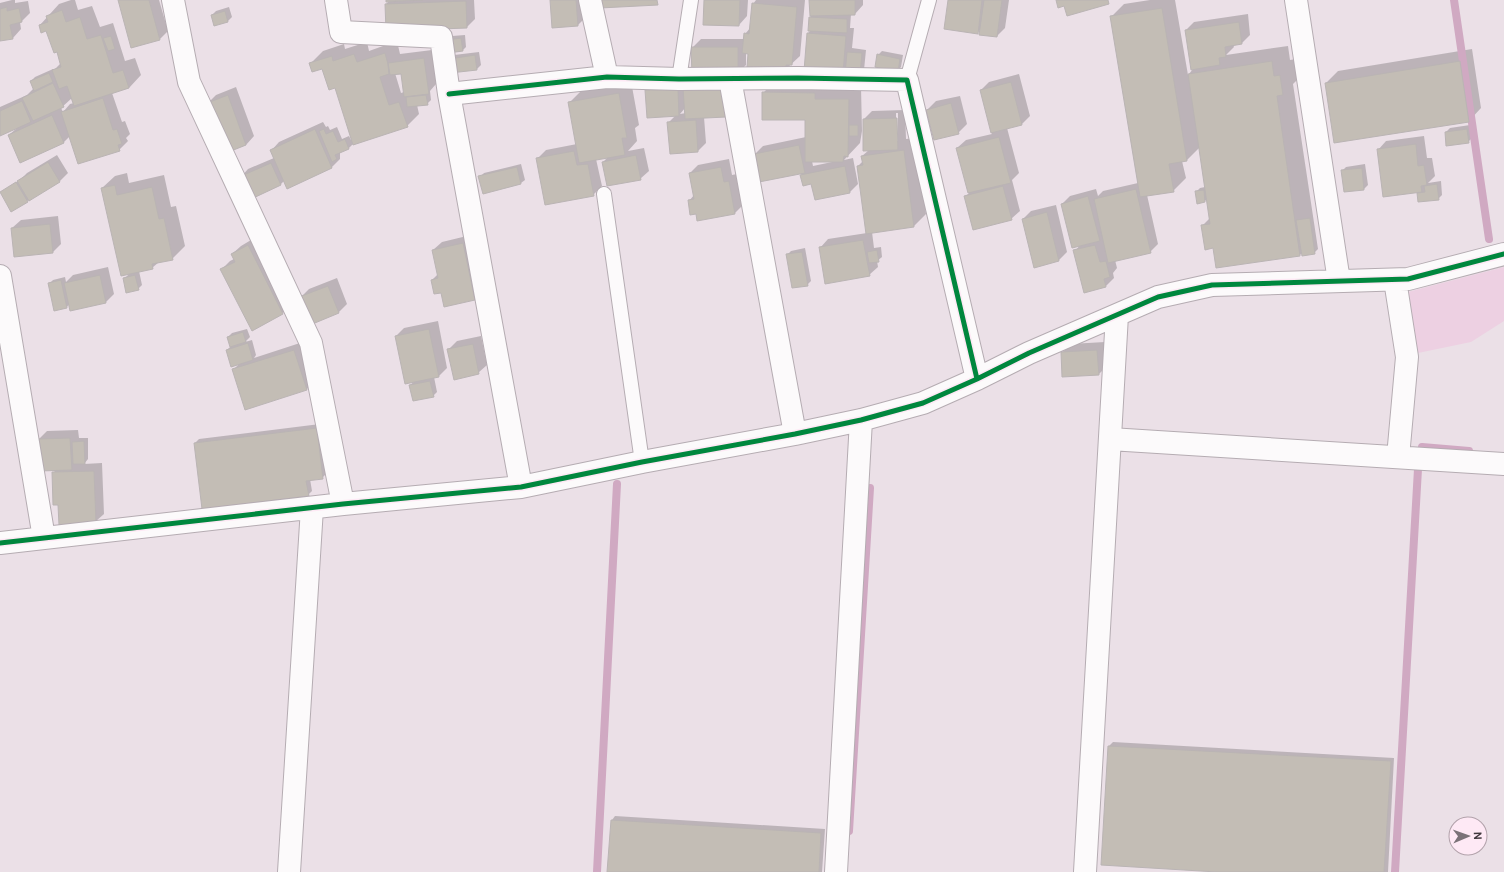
<svg xmlns="http://www.w3.org/2000/svg" width="1504" height="872" viewBox="0 0 1504 872" font-family="Cabin,sans-serif">
  <rect width="100%" height="100%" fill="#ebe0e7"/>
  <path fill="#edd0e2" d="M1504 267V321L1471 342 1418 353 1404 293Z"/>
  <path fill="#0003" fill-rule="evenodd" d="M12 0H15V3L28 1 30 13 22 21 20 22 21 29 13 38 0 40V3Z
    M71 0H75L78 10 92 6 100 27 113 23 125 61 135 58 141 75 129 88 112 93 122 122 125 121 130 134 126 138 128 141 119 150 70 136 64 142 21 161 9 135 18 127 0 135V107L27 95 34 88 31 81 35 77 53 69V71L61 63 57 51 47 30 40 25 59 4ZM72 98 74 103 70 104 63 112 61 108Z
    M119 0H159L168 31 160 39Z
    M387 0H474L475 19 467 27 386 4 389 1Z
    M551 0H585L586 17 578 25 553 27Z
    M705 0H748L747 16 739 25Z
    M756 0H805L800 56 786 69 746 52V65L737 73 692 48 701 39H744L745 34 751 27 753 4Z
    M810 0H863V5L855 14H851L850 28H854L852 48 866 50 864 70 842 73 808 33 811 30Z
    M949 0H1009L1005 28 997 36 981 29 977 33Z
    M1150 0H1175L1188 75 1194 68 1186 30 1194 22 1248 14 1250 35 1242 43 1233 44 1234 47 1226 55 1288 46 1290 60 1296 59 1299 78 1293 84 1318 249 1314 253H1302L1300 255 1214 247 1202 226 1210 218 1207 199 1205 201 1196 192 1200 188 1205 187 1200 147 1187 160 1182 161 1186 178 1173 191 1147 195 1158 244 1150 252 1115 260 1117 268 1113 273 1114 278 1106 286 1075 251 1081 244 1062 204 1070 196 1096 189 1098 196 1103 191 1138 183 1111 17 1124 4Z
    M229 7 232 17 228 21 212 15 216 11Z
    M465 35 466 47 462 51 449 52 452 36Z
    M397 41 400 54 432 50 436 84 430 91 431 100 427 104 417 105 419 114 407 126 353 144 349 148 340 152V159L332 167 287 187 284 181 281 184 240 178 248 169 274 158 271 151 279 142 323 122 326 127 328 126 330 130 337 127 342 139 349 136 351 140H352L336 87 323 68 310 64 323 51 344 44 345 49 367 42 369 51ZM395 73H402L404 92 401 93Z
    M1472 49 1481 108 1469 121 1326 83 1338 71Z
    M882 51 903 55 901 67 897 71 878 55Z
    M479 52 481 65 477 69 451 72 454 55Z
    M1019 74 1030 116 1022 124 1007 128 1019 173 1012 180 1020 211 1011 219 965 197 969 193 957 148 966 140 992 134 981 90 989 82Z
    M776 80 861 87 862 131 860 143 844 160 853 158 858 184 850 192 815 199 812 183 804 184 801 173 755 154 763 146 806 137V119L763 93ZM812 161H832V162L813 166Z
    M631 81 639 125 635 128 637 141 628 151 644 148 649 171 640 179 603 162 608 157 596 159 602 186 593 195 537 159 546 150 577 144 569 103 582 90Z
    M686 81 704 117 706 143 698 151 669 122 675 116 647 90 655 82ZM685 108 686 113 680 114Z
    M236 87 254 136 246 145 231 150 208 103 216 95Z
    M960 96 967 124 958 133 927 110 936 101Z
    M905 110 906 139 916 138 926 214 914 226 872 232 874 248 881 247 882 257 877 261 878 267 869 275 820 248 828 239 867 233 858 166 863 161 862 156 869 150H864V119L872 111ZM896 113H898V141H896Z
    M1470 125 1472 138 1468 142 1446 132 1450 128Z
    M1424 136 1427 158H1432L1435 176 1428 183 1441 181 1442 195 1438 199 1418 194 1420 191 1378 150 1386 141Z
    M57 155 68 173 60 181 27 201 1 192 20 180 27 173Z
    M729 159 732 175 737 174 743 205 735 213 697 212 689 201 694 195 690 173 698 165Z
    M521 164 525 180 521 183 480 177 484 173Z
    M1365 164 1368 185 1364 189 1345 191 1342 171 1346 167Z
    M127 173 129 183 164 175 171 207 176 206 185 246 172 259 159 262 152 268 139 271 142 285 138 289 124 279 130 273 102 188 115 176Z
    M1056 205 1067 252 1059 260 1035 266 1023 219 1031 211Z
    M58 216 61 244 53 252 12 228 21 220Z
    M471 235 482 291 474 299 442 291 432 280 438 274 433 250 442 242Z
    M256 237 291 305 283 313 222 269 230 261 234 259 232 254 241 246Z
    M805 248 811 281 807 285 787 255 791 251Z
    M108 267 114 294 106 302 69 304 67 307 49 284 53 280 65 277 66 282 73 275Z
    M337 278 347 304 339 312 311 323 300 298 309 289Z
    M438 321 447 368 439 376 434 377 437 392 433 396 410 385 415 381 396 336 404 328Z
    M247 329 250 337 245 342 252 340 256 355 254 358 303 342 315 381 306 390 233 370 240 363 227 350 231 346 228 337 232 333Z
    M481 336 487 365 478 373 449 349 457 341Z
    M1105 342 1107 366 1099 374 1062 353 1070 344Z
    M320 424 326 474 322 478 310 479 312 491 308 495 195 443 199 439Z
    M78 430 79 438H88V459L84 464 102 463 104 514 95 522 59 504 53 473 56 470 39 439 47 431Z
    M1113 742 1394 758 1388 872H1235L1102 864 1109 746Z
    M615 816 825 829 822 872H608L612 820Z"/>
  <g fill="none" stroke-linecap="round" stroke-linejoin="round">
    <path stroke="#d0a9c2" stroke-width="8" d="M1454 0 1489 239
      M1422 447 1469 451
      M849 831 870 488
      M597 872 617 484
      M1395 872 1418 469"/>
  </g>
  <path fill="#c3bdb5" stroke="#bab4b4" d="M118 0H149L160 40 131 48Z
    M386 0H423L386 2Z
    M550 0H576L578 26 552 28Z
    M599 0H657L658 5 600 8Z
    M704 0H740L739 26 703 25Z
    M809 0H855V15L810 16Z
    M948 0H982L978 34 944 29Z
    M984 0H1002L997 37 979 35Z
    M1056 0H1108L1109 4 1067 16 1064 6 1058 8Z
    M466 1 467 28 386 31 385 4Z
    M752 3 797 7 792 65H786V70L747 67 748 54 742 53 744 33 749 34Z
    M7 7V11L19 8 22 22 10 25 13 39 0 41V9Z
    M1162 8 1187 161 1169 164 1174 192 1140 197 1110 16Z
    M62 10 66 22 80 17 87 39 101 35 113 73 123 70 129 88 74 106 67 86 59 89 52 70 61 67 57 52 54 53 46 31 41 33 39 25 48 22 46 16Z
    M225 11 228 22 214 26 211 15Z
    M809 17 847 19V33L808 31Z
    M1239 22 1242 44 1225 47 1226 57 1219 58 1220 65 1191 70 1185 30Z
    M807 33 846 36 843 74 804 71Z
    M111 36 115 49 108 51 103 38Z
    M461 38 463 51 448 53 447 40Z
    M691 47H738V74L692 75Z
    M847 52 862 53 860 75 845 74Z
    M385 53 388 64 389 74 380 77 389 105 399 102 408 127 353 145 335 88 329 90 322 69 312 72 309 63 332 56 333 61 354 54 357 62Z
    M877 54 900 59 898 72 875 67Z
    M475 55 477 70 450 73 449 59Z
    M424 58 429 94 404 97 401 74 390 75 388 63Z
    M1272 61 1274 76 1280 75 1283 95 1277 96 1300 256 1216 268 1213 248 1205 250 1201 225 1210 224 1188 74Z
    M1460 61 1469 122 1334 143 1325 83Z
    M49 73 53 82 34 91 30 81Z
    M1011 82 1022 125 991 133 980 90Z
    M53 83 64 107 33 121 22 98Z
    M725 86 726 117 685 119 683 88Z
    M678 89 679 116 647 118 645 90Z
    M762 92 815 93V99H849L848 157 844 156 843 162H805V120H762Z
    M619 93 627 138H622L625 155 579 163 568 102Z
    M228 95 246 145 231 151 207 103Z
    M426 95 428 105 407 107 406 97Z
    M103 98 113 130 117 129 122 144 118 145 120 151 78 164 61 112Z
    M22 101 31 122 0 136V111Z
    M951 103 959 134 934 140 926 110Z
    M52 115 64 143 20 163 8 135Z
    M897 118 898 150 863 151V119Z
    M696 120 698 152 670 154 667 122Z
    M849 125H858V136H849Z
    M315 129 332 168 287 189 270 150Z
    M324 129 326 134 333 131 338 142 345 139 349 149 335 155 337 159 332 162 319 131Z
    M1467 129 1469 143 1446 146 1445 132Z
    M999 137 1011 183 968 193 956 148Z
    M1416 144 1418 166 1424 165 1427 185 1421 186 1422 192 1383 197 1377 149Z
    M799 145 805 173 759 182 754 154Z
    M904 150 914 227 866 234 857 166 863 165 861 156Z
    M574 151 577 165 588 164 594 196 545 205 536 158Z
    M636 155 641 180 607 186 602 162Z
    M48 162 60 182 29 201 17 181Z
    M271 163 281 185 249 200 239 177Z
    M845 166 850 193 815 200 811 184 803 186 800 175Z
    M517 167 521 184 483 194 478 176Z
    M721 167 724 182 729 181 735 214 697 221 696 214 690 215 688 200 694 199 689 173Z
    M1362 168 1364 190 1344 192 1341 170Z
    M16 182 28 202 11 212 0 192Z
    M1437 184 1439 200 1418 202 1417 193 1425 192 1424 186Z
    M115 185 117 195 152 187 159 219 164 218 173 260 152 264 153 269 121 276 101 188Z
    M1003 186 1012 220 973 230 964 196Z
    M1136 189 1151 253 1108 263 1094 199Z
    M1204 190 1205 202 1197 204 1195 191Z
    M1088 196 1100 241 1072 248 1061 204Z
    M1047 212 1059 261 1034 268 1022 219Z
    M1310 218 1315 254 1302 256 1296 220Z
    M50 224 53 253 14 257 11 228Z
    M863 240 870 276 825 284 819 247Z
    M463 243 475 300 444 307 441 293 434 294 431 280 438 278 432 250Z
    M248 245 283 314 252 331 220 269 235 262 231 254Z
    M1095 245 1100 262 1106 261 1110 277 1104 279 1106 287 1084 293 1073 250Z
    M877 250 879 262 869 263 867 252Z
    M802 252 808 286 792 288 786 254Z
    M100 275 106 303 70 311 64 283Z
    M135 275 139 290 126 293 123 278Z
    M61 280 67 308 54 311 48 283Z
    M328 286 339 313 310 325 299 297Z
    M429 329 439 377 405 384 395 336Z
    M243 332 246 342 230 347 227 337Z
    M248 343 253 360 231 367 226 350Z
    M473 344 479 374 454 380 447 349Z
    M294 350 307 390 245 410 232 369Z
    M1097 350 1099 375 1062 377 1061 352Z
    M430 381 434 397 413 401 409 385Z
    M317 428 323 479 306 481 309 496 202 509 194 443Z
    M70 438 72 470 39 471 38 439Z
    M84 441 85 464H73L72 442Z
    M94 471 96 523 59 525 58 505H53L52 472Z
    M1108 746 1391 761 1384 872H1217L1101 865Z
    M611 820 821 833 819 872H607Z"/>
  <g fill="none" stroke-linecap="round" stroke-linejoin="round">
    <defs>
      <path id="service" d="M679 79 691 0
        M907 80 929 0
        M604 194 642 462"/>
      <path id="minor" d="M173 0 189 82 311 343 343 504
        M336 0 341 32 441 37 449 94 521 487
        M590 0 607 77
        M1296 0 1339 281
        M730 79 795 434
        M449 94 607 77 679 79 798 78 907 80 977 379
        M0 276 44 538
        M1395 280 1407 357 1398 457
        M1110 439 1504 464
        M0 543 343 504 521 487 642 462 795 434 861 420 923 403 977 379 1029 353 1158 297 1212 285 1408 279 1504 254
        M289 872 312 508
        M836 872 861 420
        M1085 872 1117 315"/>
    </defs>
    <use href="#service" stroke="#b5acb2" stroke-width="16"/>
    <use href="#minor" stroke="#b5acb2" stroke-width="24"/>
    <use href="#service" stroke="#fcfafb" stroke-width="14"/>
    <use href="#minor" stroke="#fcfafb" stroke-width="22"/>
    <defs>
      <path id="cycleway" d="M449 94 607 77 679 79 798 78 907 80 977 379
        M0 543 343 504 521 487 642 462 795 434 861 420 923 403 977 379 1029 353 1158 297 1212 285 1408 279 1504 254"/>
    </defs>
    <use href="#cycleway" stroke="#fee9f5" stroke-width="8"/>
    <use href="#cycleway" stroke="#00873e" stroke-width="5"/>
  </g>
  <g transform="translate(1468 836) rotate(88)"><circle r="19" fill="#fee9f5" stroke="#b2a2ab"/>
  <path d="M0-3L7 15L0 10L-7 15Z" fill="#7b7278"/>
  <text y="-6" font-size="11" font-weight="bold" text-anchor="middle" fill="#3f373c">N</text>
  </g>
</svg>
